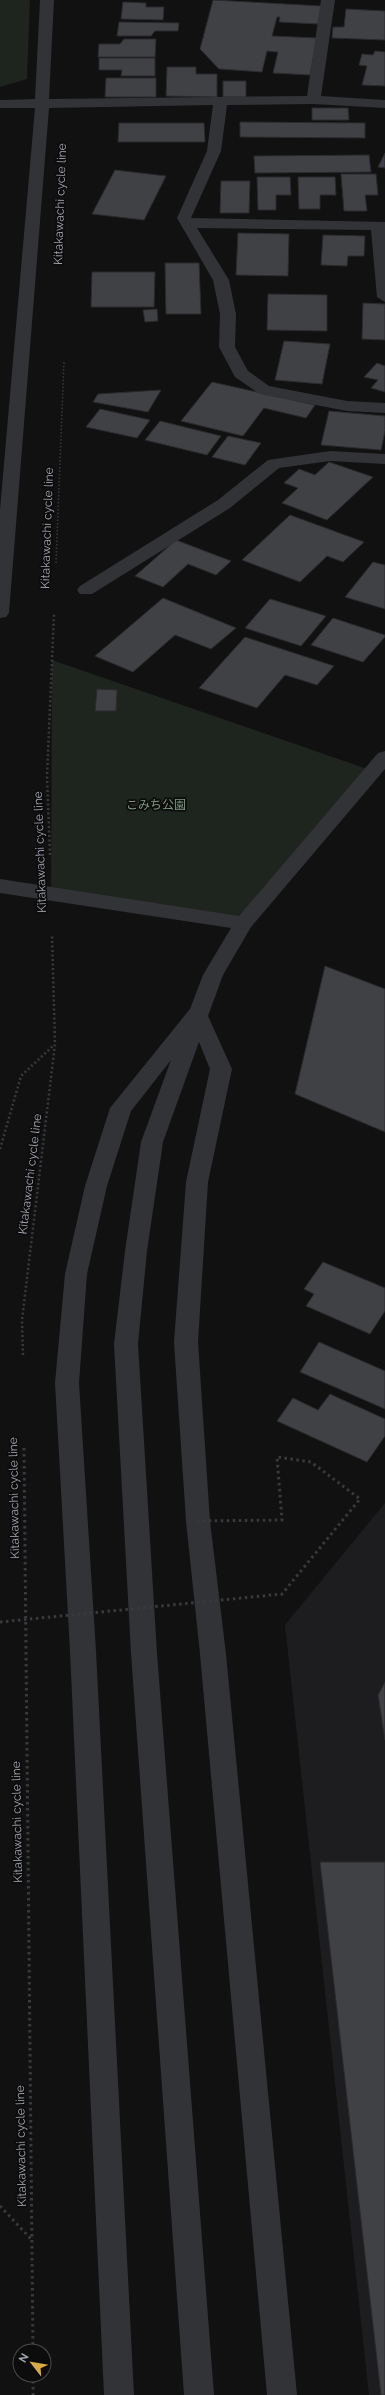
<svg xmlns="http://www.w3.org/2000/svg" width="385" height="2395" viewBox="0 0 385 2395" font-family="Raleway,'Noto Sans JP',sans-serif">
  <rect width="100%" height="100%" fill="#111112"/>
  <path fill="#1d1d1f" d="M385 1503V2395H369L285 1625Z"/>
  <path fill="#1e241e" d="M0 0H30L27 79 0 87Z
    M52 660 373 771 244 923 51 895Z"/>
  <path fill="#404145" stroke="#2b2b2e" d="M213 0 322 6 318 24 279 22 280 17H277L272 36 317 38 310 75 273 73 278 52 267 51 262 72 219 69 200 49Z
    M123 2 146 3V7H164L163 20 121 19Z
    M346 9 385 11V40L332 38 333 27H344Z
    M119 22 179 23 178 31H155L151 36H117Z
    M124 39H156L155 57H98L99 44H120Z
    M375 51 385 52V86L362 85 367 66 359 65 362 54 373 55Z
    M99 58H155V76H121L122 70H99Z
    M167 67H196V74H217V97L166 96Z
    M106 78H156V97H105Z
    M223 81H246V97H223Z
    M312 108H348L349 120H312Z
    M240 122 365 123V138L240 137Z
    M119 123H204L205 142H118Z
    M385 153V168L378 167Z
    M369 155 371 172 255 173 254 156Z
    M115 170 166 176 144 220 92 214Z
    M341 174H376L378 195H365L367 211H344Z
    M257 177H290L291 195H276V210H258Z
    M298 177H335L336 195H320V209H299Z
    M221 181H250L249 213H220Z
    M238 233 289 234 288 276 236 275Z
    M323 235 365 236 364 256H348L347 266 321 265Z
    M165 263H199L201 314H166Z
    M92 272H155L154 307H91Z
    M268 294 327 295V331L267 330Z
    M363 303 385 304V340L362 339Z
    M157 309 158 321 145 322 143 310Z
    M284 341 330 344 322 384 275 380Z
    M377 363 385 366V392L371 388 378 380 364 377Z
    M212 382 315 405 306 418 264 408 243 436 181 421Z
    M161 390 148 412 93 402 98 394Z
    M100 409 150 420 137 438 86 427Z
    M329 411 385 416V431L381 450 321 445Z
    M160 421 221 436 207 455 145 440Z
    M228 436 261 443 245 465 212 457Z
    M329 462 373 477 327 520 282 503 298 488 284 483 299 469 315 475Z
    M290 515 364 542 343 562 327 556 300 582 242 560Z
    M176 540 231 561 216 575 188 564 163 587 135 576Z
    M373 562 385 565V609L345 597Z
    M163 598 236 628 211 649 175 635 133 672 95 656Z
    M270 599 326 616 301 646 245 628Z
    M333 618 385 635V637L363 662 311 645Z
    M245 637 334 666 317 685 285 675 257 708 199 688Z
    M97 689 117 690 116 711H95Z
    M325 966 385 989V1132L295 1094Z
    M323 1262 385 1288V1311L370 1334 306 1306 314 1294 304 1289Z
    M319 1342 385 1371V1409L300 1372Z
    M330 1394 385 1419V1436L367 1462 277 1421 293 1398 318 1410Z
    M385 1682V1740L378 1695Z
    M320 1862H385V2395H381Z"/>
  <g fill="none" stroke-linecap="round" stroke-linejoin="round">
    <path stroke="#383a3d" stroke-width="1.5" stroke-dasharray="1.5 2" stroke-linecap="butt" d="M56 563 64 362"/>
    <path stroke="#383a3d" stroke-width="2.5" stroke-dasharray="2 2.5" stroke-linecap="butt" d="M50 855 47 776 54 614
      M0 1149 21 1076 54 1045
      M23 1355 22 1320 55 1044 52 934"/>
    <path stroke="#383a3d" stroke-width="3" stroke-dasharray="2.5 3.5" stroke-linecap="butt" d="M24 1448 33 2351
      M0 2206 31 2239
      M33 2375V2395"/>
    <path fill="#323336" fill-rule="evenodd" d="M40 0H54L49 99 307 96 321 0H335L321 96 385 100V108L313 104 227 105 221 151 191 218 385 222V302L377 297 371 230 197 228 229 280 236 314 235 347 248 371 269 386 347 401 385 403V413L347 411 264 395 258 393 235 377 219 347 220 314 213 280 177 218 207 151 213 105 49 108 9 613 6 617 0 618V510L35 108H0V100L35 99Z
      M330 451 385 454V464L330 461 279 468 230 508 92 594H80L77 590 80 586 218 500 268 460Z
      M385 751V769L251 927 223 975 208 1016 232 1069 208 1182 198 1342 210 1521 226 1654 297 2395H267L200 1654 186 1521 174 1342 186 1182 210 1069 199 1042 163 1142 147 1251 138 1344 157 1653 214 2395H184L131 1653 114 1344 125 1251 141 1142 171 1060 131 1111 107 1186 87 1274 79 1383 96 1651 134 2395H104L70 1651 55 1383 65 1274 85 1186 110 1108 190 1009 203 975 231 928 0 893V879L239 916 378 753Z"/>
    <path stroke="#383a3d" stroke-width="3" stroke-dasharray="2.5 3.5" stroke-linecap="butt" d="M0 1622 282 1594 360 1499 311 1462 277 1457 282 1520 198 1521"/>
  </g>
  <g text-anchor="middle" dominant-baseline="central" stroke-width="3.5" stroke-linejoin="round" paint-order="stroke">
    <g font-size="12" fill="#a4a7b1" stroke="#0c0c0d">
      <text transform="translate(60 204) rotate(-88)">Kitakawachi cycle line</text>
      <text transform="translate(47 528) rotate(-88)">Kitakawachi cycle line</text>
      <text transform="translate(40 852) rotate(-92)">Kitakawachi cycle line</text>
      <text transform="translate(30 1174) rotate(-83)">Kitakawachi cycle line</text>
      <text transform="translate(14 1498) rotate(-91)">Kitakawachi cycle line</text>
      <text transform="translate(17 1822) rotate(-91)">Kitakawachi cycle line</text>
      <text transform="translate(21 2146) rotate(-91)">Kitakawachi cycle line</text>
    </g>
    <g font-size="12" fill="#7d9a7f" stroke="#0c0c0d">
      <text x="156" y="805">こみち公園</text>
    </g>
  </g>
  <g transform="translate(32 2363) rotate(301)"><circle r="19" fill="#0c0c0d" stroke="#494a4f"/>
  <path d="M0-3L7 15L0 10L-7 15Z" fill="#daab41"/>
  <text y="-6" font-size="11" font-weight="bold" text-anchor="middle" fill="#a4a7b1">N</text>
  </g>
</svg>
